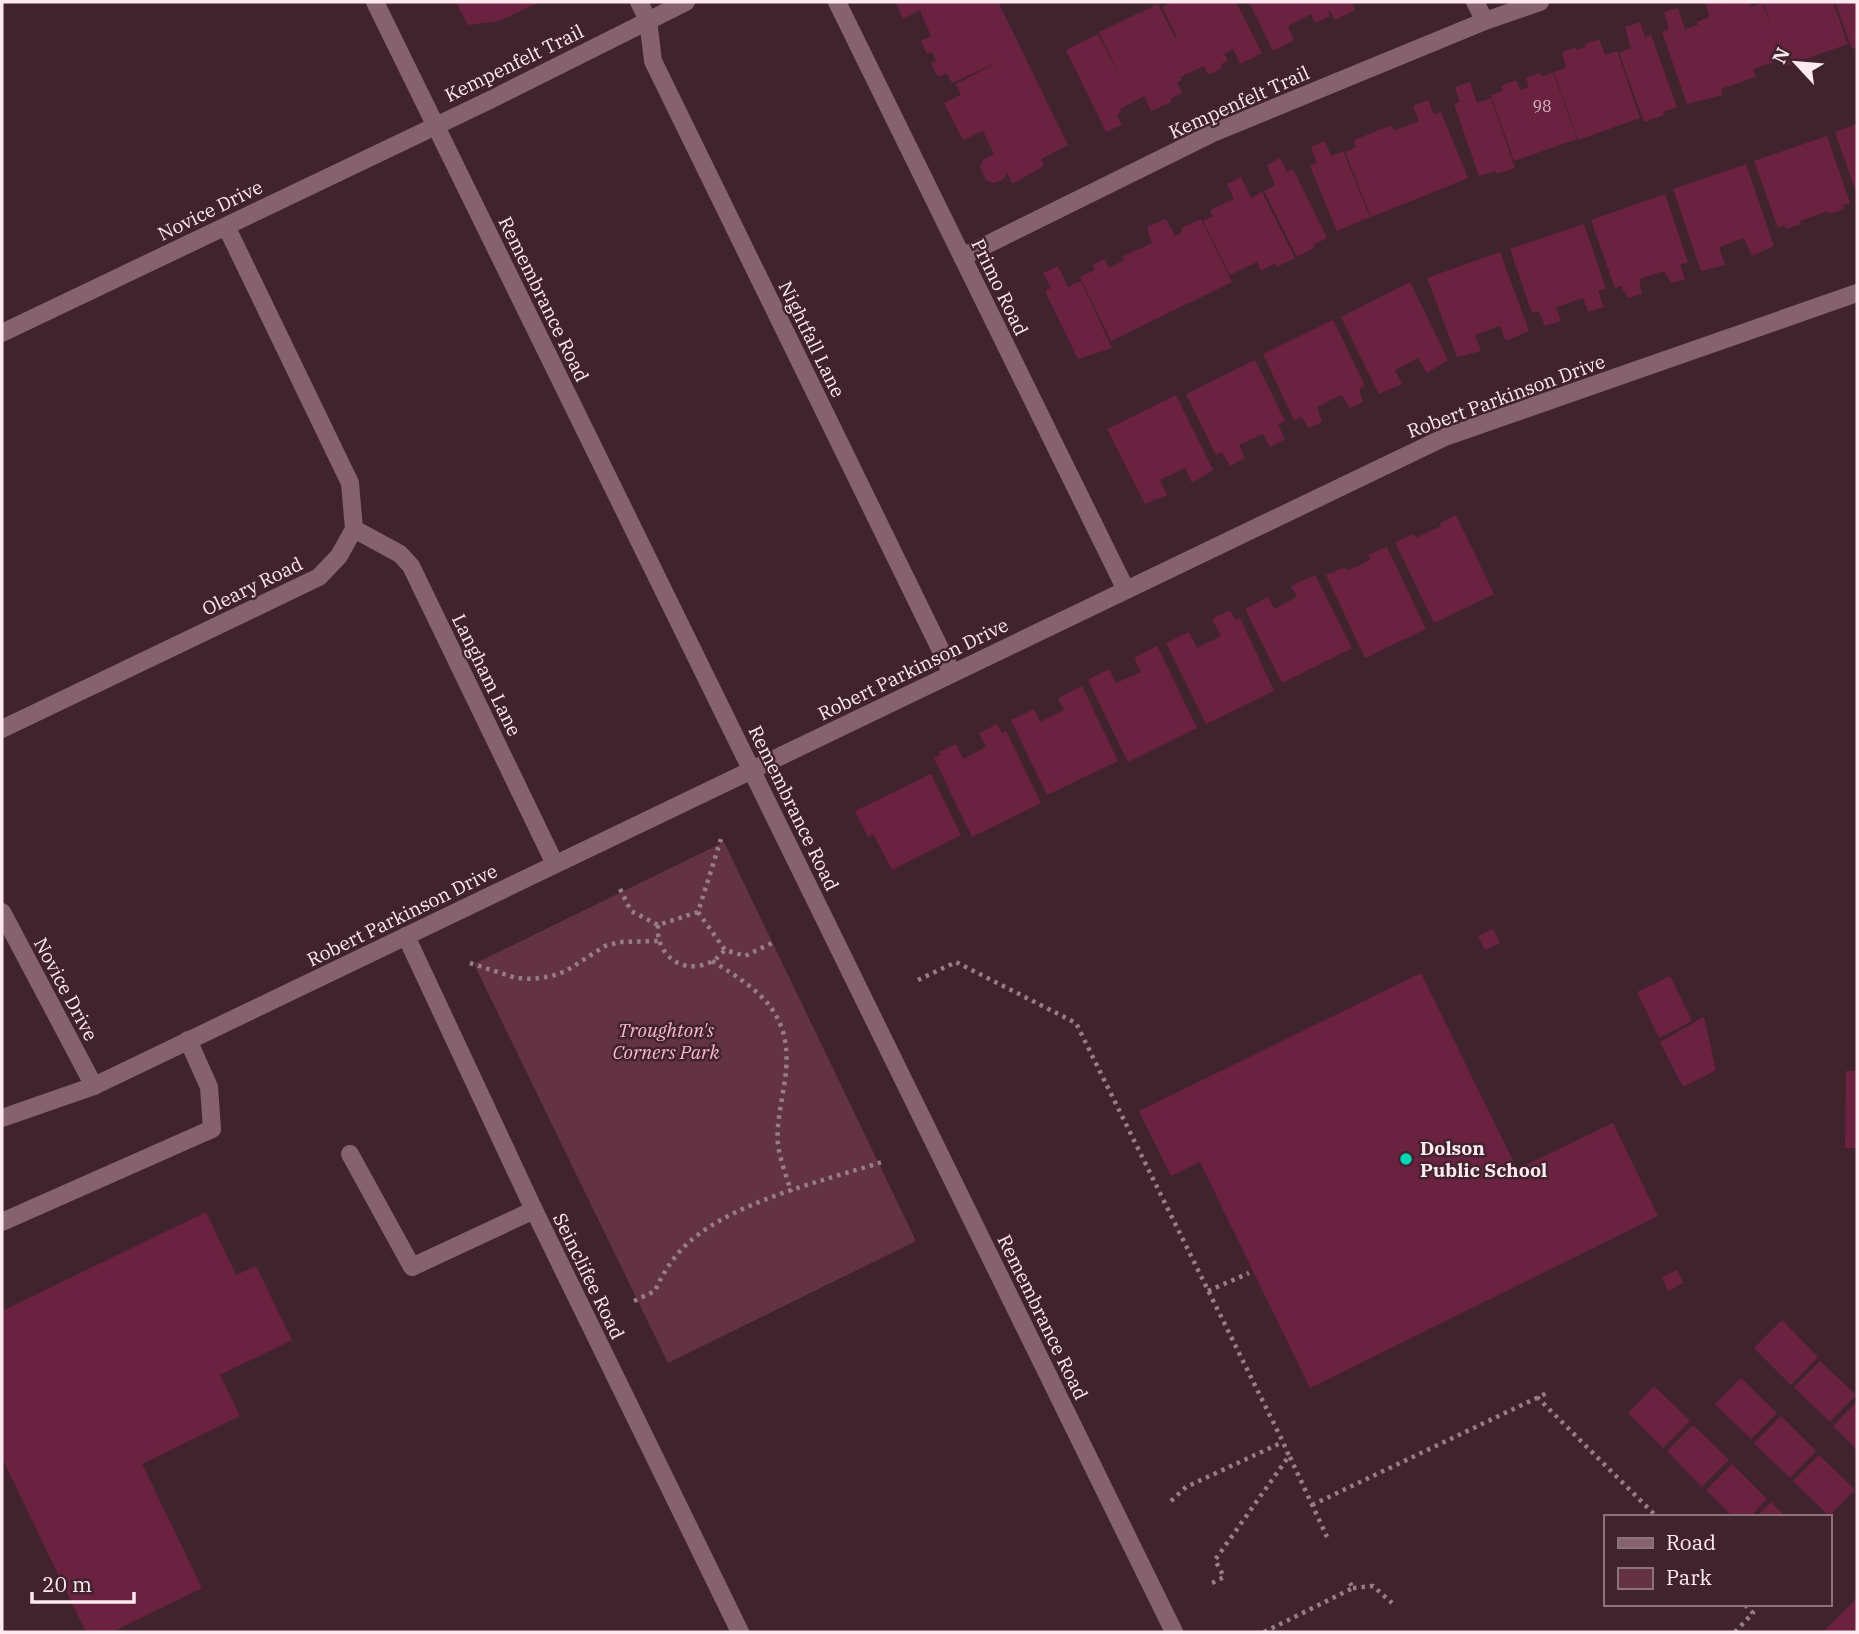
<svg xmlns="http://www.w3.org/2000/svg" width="1859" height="1634" viewBox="0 0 1859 1634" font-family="'IBM Plex Serif',serif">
  <rect width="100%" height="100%" fill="#41232e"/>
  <path fill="#633344" d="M724 842 916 1241 668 1363 474 964Z"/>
  <path fill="#6b2241" d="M456 2H540L499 21 468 25Z
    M895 2H998L1068 145 1041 159 1044 166 1012 184 1007 172 1004 179 994 183 986 180 980 167 983 160 994 154 983 131 963 140 944 103 961 95 956 84 1002 60 952 83 947 73 938 77 931 63 936 61 932 52 927 54 921 41 931 36 920 10 903 19Z
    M1172 2H1236L1262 53 1240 64 1233 49 1224 54 1228 61 1221 64 1222 68 1208 75 1204 66 1180 77 1182 80 1177 82 1182 93 1170 99 1172 102 1151 111 1144 96 1120 109 1121 112 1117 114 1122 125 1106 132 1066 50 1098 34 1121 79 1099 32 1158 4 1175 38 1177 37 1162 7Z
    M1249 2H1351L1355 10 1335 20 1330 11 1328 12 1330 16 1315 23 1311 14 1288 26 1294 40 1273 51Z
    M1706 2H1721L1722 4 1729 2H1750L1751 7 1763 3 1771 27 1764 2H1833L1848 44 1786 66 1783 59 1753 69 1756 77 1721 89 1723 95 1687 104 1662 32 1669 29 1664 12 1678 8 1685 29 1698 25 1697 22 1709 17Z
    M1835 2H1857V47L1852 49Z
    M1640 22 1645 37 1651 35 1677 107 1663 112 1664 115 1644 122 1619 53 1631 48 1625 27Z
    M1599 39 1605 55 1617 51 1640 118 1578 140 1554 72 1566 68 1562 52 1576 47 1577 50 1586 47 1585 44Z
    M1553 72 1577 139 1514 161 1491 95 1503 91 1501 86 1516 80 1520 90 1529 87 1526 78 1540 73 1542 77Z
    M1470 82 1477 103 1491 98 1515 168 1496 174 1495 171 1479 176 1454 104 1460 102 1455 87Z
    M1428 100 1434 115 1441 112 1468 178 1371 217 1345 152 1356 147 1354 140 1392 125 1394 131 1419 121 1413 106Z
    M1857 124V195L1835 132Z
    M1827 136 1850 203 1843 205 1844 209 1829 214 1828 211 1800 221 1801 224 1786 229 1785 225 1778 228 1754 161Z
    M1325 141 1331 156 1343 151 1370 217 1337 231 1310 166 1317 163 1311 147Z
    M1280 158 1287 172 1293 169 1327 238 1313 245 1314 248 1297 257 1264 191 1275 185 1267 165Z
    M1746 164 1774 246 1752 256 1744 238 1719 247 1725 265 1701 271 1673 189Z
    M1241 177 1251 198 1262 192 1295 258 1277 267 1276 263 1261 271 1257 262 1230 275 1203 221 1213 216 1210 210 1234 199 1227 184Z
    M1665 194 1688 262 1680 265 1685 279 1671 283 1664 271 1639 279 1642 294 1628 298 1621 286 1615 288 1591 220Z
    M1166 219 1175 236 1182 232 1181 228 1201 219 1232 282 1111 341 1080 277 1095 270 1092 265 1104 259 1109 268 1124 260 1122 257 1152 243 1147 227Z
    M1584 224 1606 289 1598 291 1604 307 1588 312 1583 298 1556 307 1561 321 1545 326 1539 311 1532 313 1510 249Z
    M1500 252 1529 331 1506 341 1500 326 1475 335 1481 351 1457 357 1427 278Z
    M1058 266 1068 287 1081 281 1112 348 1078 359 1045 291 1051 288 1043 273Z
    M1410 282 1448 360 1427 373 1418 358 1395 370 1402 384 1379 394 1341 317Z
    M1333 320 1365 386 1359 389 1363 402 1350 408 1341 395 1317 407 1322 422 1309 428 1301 417 1294 420 1263 354Z
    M1255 360 1285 421 1278 425 1285 439 1270 447 1263 434 1239 445 1245 458 1230 466 1222 452 1216 455 1186 394Z
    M1176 395 1213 470 1192 483 1185 468 1160 480 1167 495 1145 504 1107 429Z
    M1456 515 1494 594 1434 623 1395 542 1414 534 1416 538 1441 526 1440 523Z
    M1387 547 1426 629 1365 658 1326 575 1345 567 1347 571 1370 560 1368 555Z
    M1315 575 1352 648 1282 683 1245 609 1268 597 1274 609 1297 597 1291 586Z
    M1230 610 1235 620 1240 618 1274 691 1206 724 1166 643 1189 632 1197 648 1221 636 1212 619Z
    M1157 646 1197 728 1128 762 1088 680 1109 669 1116 683 1141 672 1134 658Z
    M1082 686 1118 761 1047 795 1011 720 1034 709 1040 722 1064 710 1058 698Z
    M997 724 1002 733 1006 731 1041 803 972 837 934 758 940 755 939 752 956 744 963 759 986 747 979 733Z
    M931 774 961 835 892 870 873 834 868 837 855 811Z
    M1493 929 1500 943 1485 950 1478 936Z
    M1421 973 1517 1169 1613 1123 1658 1216 1310 1388 1200 1162 1171 1176 1139 1111Z
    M1670 976 1692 1021 1659 1038 1637 992Z
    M1704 1017 1716 1070 1683 1087 1660 1042Z
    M1846 1071H1857V1148H1845Z
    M206 1212 236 1275 256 1266 292 1340 220 1375 240 1416 142 1464 202 1588 112 1632H86L2 1458V1311Z
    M1677 1270 1683 1283 1668 1291 1662 1277Z
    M1782 1320 1818 1357 1791 1385 1754 1348Z
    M1820 1361 1856 1395 1830 1422 1794 1387Z
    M1741 1378 1777 1413 1751 1439 1715 1404Z
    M1654 1386 1690 1421 1663 1448 1628 1413Z
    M1857 1401V1450L1833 1426Z
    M1781 1416 1816 1451 1790 1478 1754 1443Z
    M1693 1425 1729 1460 1702 1487 1667 1451Z
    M1819 1455 1855 1490 1829 1516 1793 1481Z
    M1732 1464 1767 1499 1750 1517H1733L1706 1490Z
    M1771 1502 1786 1517H1756Z
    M1857 1598V1632H1823Z"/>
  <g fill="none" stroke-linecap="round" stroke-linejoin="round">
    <path stroke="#977d86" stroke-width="4.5" stroke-dasharray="3.5 5" stroke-linecap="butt" d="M620 889 631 911 658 925 698 912 721 839
      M698 912 725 950 745 956 774 942
      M658 925C655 953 681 975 708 963 715 961 720 955 725 950
      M712 961C763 992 794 1015 785 1080 782 1101 776 1124 778 1145 780 1160 787 1177 791 1192
      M470 963 516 978 533 979 552 976 566 971 605 946 620 942 658 941
      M918 980 956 962 1076 1023 1283 1442 1289 1456 1215 1560 1224 1577 1212 1583
      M1208 1291 1249 1273
      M634 1301 655 1291C661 1277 670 1262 681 1250 725 1203 820 1182 882 1162
      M1537 1397 1657 1517
      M1290 1457 1327 1537
      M1171 1501 1186 1487 1283 1442
      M1312 1505 1547 1393
      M1353 1588 1373 1586 1392 1603
      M1264 1632 1353 1588 1350 1583
      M1735 1632 1753 1613 1744 1604"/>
    <path stroke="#85626d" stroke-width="18" d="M639 2 648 20 653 61 952 673
      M354 529 400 554 411 566 555 864
      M350 1154 412 1267 534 1210
      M2 1222 212 1129 209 1087 188 1040"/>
    <path stroke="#85626d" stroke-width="18" d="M837 2 1126 590
      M1475 2 1485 21
      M962 257 1213 133 1485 21 1540 2
      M2 333 490 100 686 2
      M2 729 319 577 339 556 354 529 350 483 226 226
      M2 912 94 1086
      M406 936 534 1210 740 1632"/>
    <path stroke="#85626d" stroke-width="18" d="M375 2 1174 1632
      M2 1118 94 1086 1445 437 1857 293"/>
  </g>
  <circle fill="#00d5b7" stroke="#41232e" stroke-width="2.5" cx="1406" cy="1159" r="7"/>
  <g text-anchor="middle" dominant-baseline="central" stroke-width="5" stroke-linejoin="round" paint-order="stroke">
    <g font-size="16" fill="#d9b7c4">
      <text x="1542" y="106">98</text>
    </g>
    <g font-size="19" fill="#fee9f0" stroke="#41232e">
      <text transform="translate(514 63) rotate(-26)">Kempenfelt Trail</text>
      <text transform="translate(1239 102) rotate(-24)">Kempenfelt Trail</text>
      <text transform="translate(210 210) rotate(-26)">Novice Drive</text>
      <text transform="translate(1000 287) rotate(64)">Primo Road</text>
      <text transform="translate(544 299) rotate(64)">Remembrance Road</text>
      <text transform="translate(812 339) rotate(64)">Nightfall Lane</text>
      <text transform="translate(1506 396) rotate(-20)">Robert Parkinson Drive</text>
      <text transform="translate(252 586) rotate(-26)">Oleary Road</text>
      <text transform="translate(913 669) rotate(-26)">Robert Parkinson Drive</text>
      <text transform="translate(487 675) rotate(64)">Langham Lane</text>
      <text transform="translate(794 808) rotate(64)">Remembrance Road</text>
      <text transform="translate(402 915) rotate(-26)">Robert Parkinson Drive</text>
      <text transform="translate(66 989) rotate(62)">Novice Drive</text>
      <text transform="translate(589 1276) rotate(64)">Seinclifee Road</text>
      <text transform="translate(1043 1317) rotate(64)">Remembrance Road</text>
    </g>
    <g font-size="19" font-style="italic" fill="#fcb8ce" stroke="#41232e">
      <text x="666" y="1030">Troughton's<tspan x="666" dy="22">Corners Park</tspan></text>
    </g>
    <g font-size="19" font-weight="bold" fill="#fee9f0" stroke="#41232e" text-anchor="start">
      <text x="1420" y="1148">Dolson<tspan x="1420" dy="22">Public School</tspan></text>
    </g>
  </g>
  <rect width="1859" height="1634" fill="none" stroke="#fee9f0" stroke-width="7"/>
  <rect x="1604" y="1515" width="228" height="91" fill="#41232e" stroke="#8d727c" stroke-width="2"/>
  <rect x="1618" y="1538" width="35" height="10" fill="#85626d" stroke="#8d727c" stroke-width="2"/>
  <text x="1666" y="1550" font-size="21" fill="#fee9f0">Road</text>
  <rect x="1618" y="1568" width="35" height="21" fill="#633344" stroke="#8d727c" stroke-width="2"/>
  <text x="1666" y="1585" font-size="21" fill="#fee9f0">Park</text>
  <g transform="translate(1796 63) rotate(296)" stroke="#41232e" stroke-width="5" paint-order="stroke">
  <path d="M0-5L12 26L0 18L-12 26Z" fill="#fee9f0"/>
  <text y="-10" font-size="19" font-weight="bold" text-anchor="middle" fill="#fee9f0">N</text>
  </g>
  <path d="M32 1592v10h102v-10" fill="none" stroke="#fee9f0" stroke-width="3.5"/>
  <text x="42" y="1592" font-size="21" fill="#fee9f0" stroke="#41232e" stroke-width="5" paint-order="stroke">20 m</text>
</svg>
